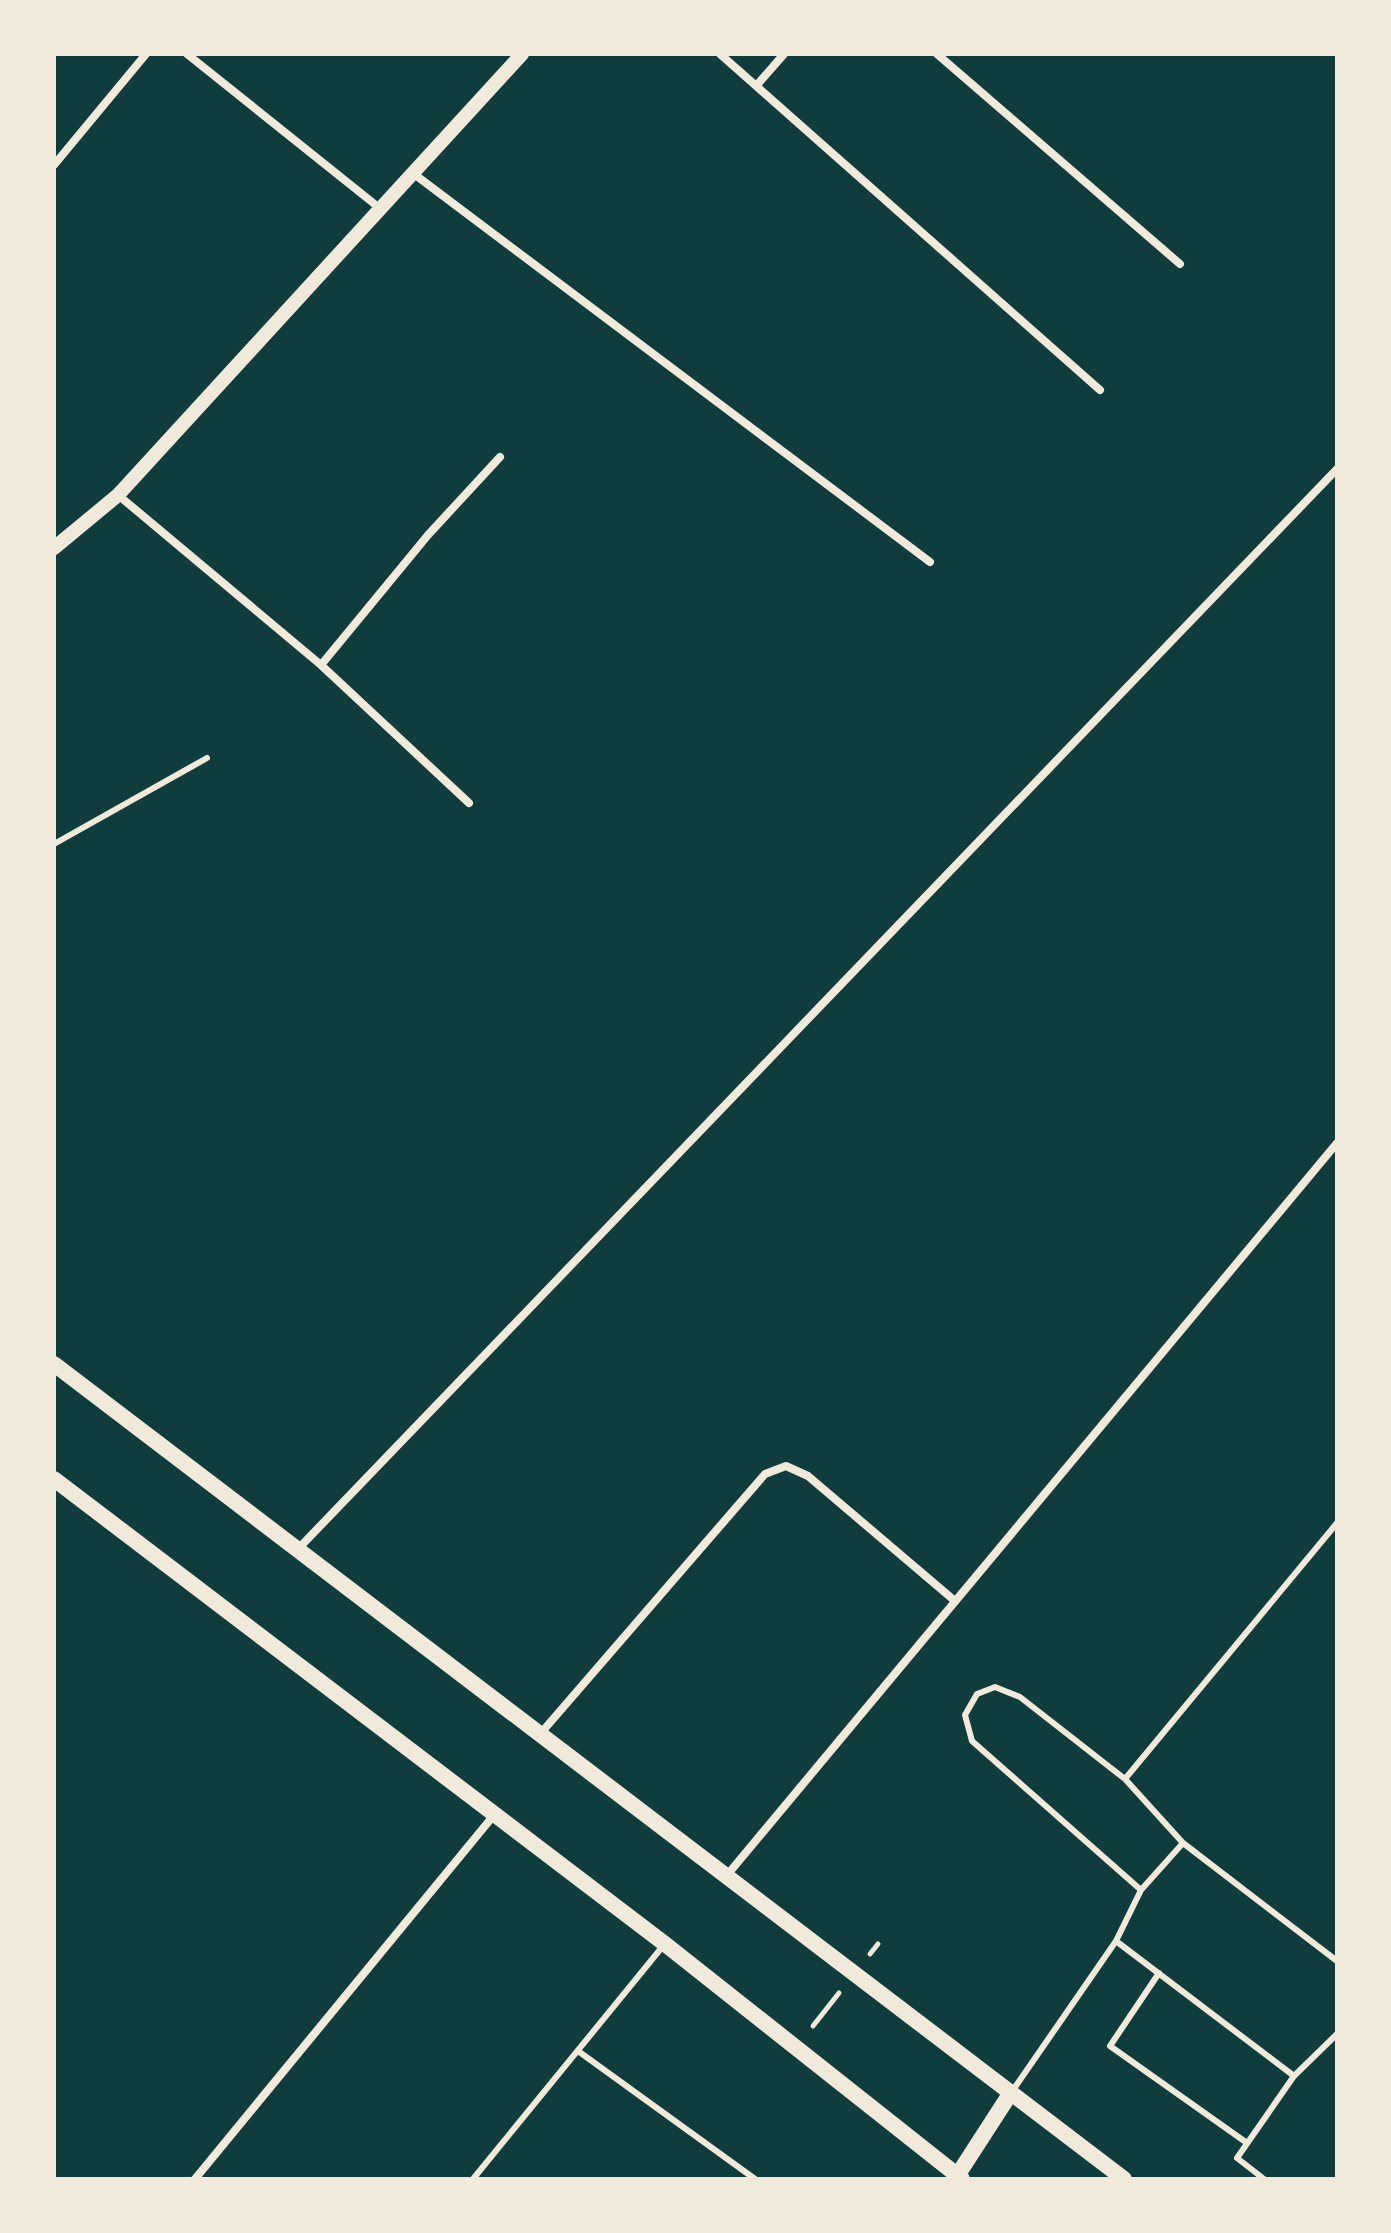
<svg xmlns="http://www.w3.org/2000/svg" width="1391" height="2233" viewBox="0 0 1391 2233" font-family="'Noto Serif',serif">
  <rect width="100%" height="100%" fill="#0f3d3e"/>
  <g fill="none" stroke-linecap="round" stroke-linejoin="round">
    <path stroke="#f1e9da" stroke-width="5" d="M870 1954 878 1944
      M813 2026 839 1993"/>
    <path stroke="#f1e9da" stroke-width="6" d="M54 844 207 758
      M1125 1779 1337 1523
      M1141 1890 972 1741 965 1715 977 1694 995 1687 1020 1697 1125 1779 1183 1843 1337 1961
      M1116 1941 1294 2076
      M1159 1973 1110 2046 1247 2143
      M578 2051 755 2179
      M1011 2093 1116 1941 1141 1890 1183 1843
      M473 2179 663 1946
      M1264 2179 1237 2158 1294 2076 1337 2034"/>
    <path stroke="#f1e9da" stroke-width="8" d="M187 54 382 210
      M720 54 1100 390
      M937 54 1180 264
      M757 85 784 54
      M54 165 146 54
      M414 174 930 562
      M118 495 321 665 469 803
      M321 665 428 535 500 457
      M298 1549 1337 469
      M541 1733 765 1474 786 1466 808 1476 955 1601
      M728 1874 1337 1143
      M195 2179 494 1815"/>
    <path stroke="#f1e9da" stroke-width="14" d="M54 548 118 495 522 54"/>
    <path stroke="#f1e9da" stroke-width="16" d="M54 1364 1124 2179
      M54 1479 665 1944 962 2179
      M957 2176 1010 2094"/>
  </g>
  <rect width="1391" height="2233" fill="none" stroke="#f1e9da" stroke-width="112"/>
</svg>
